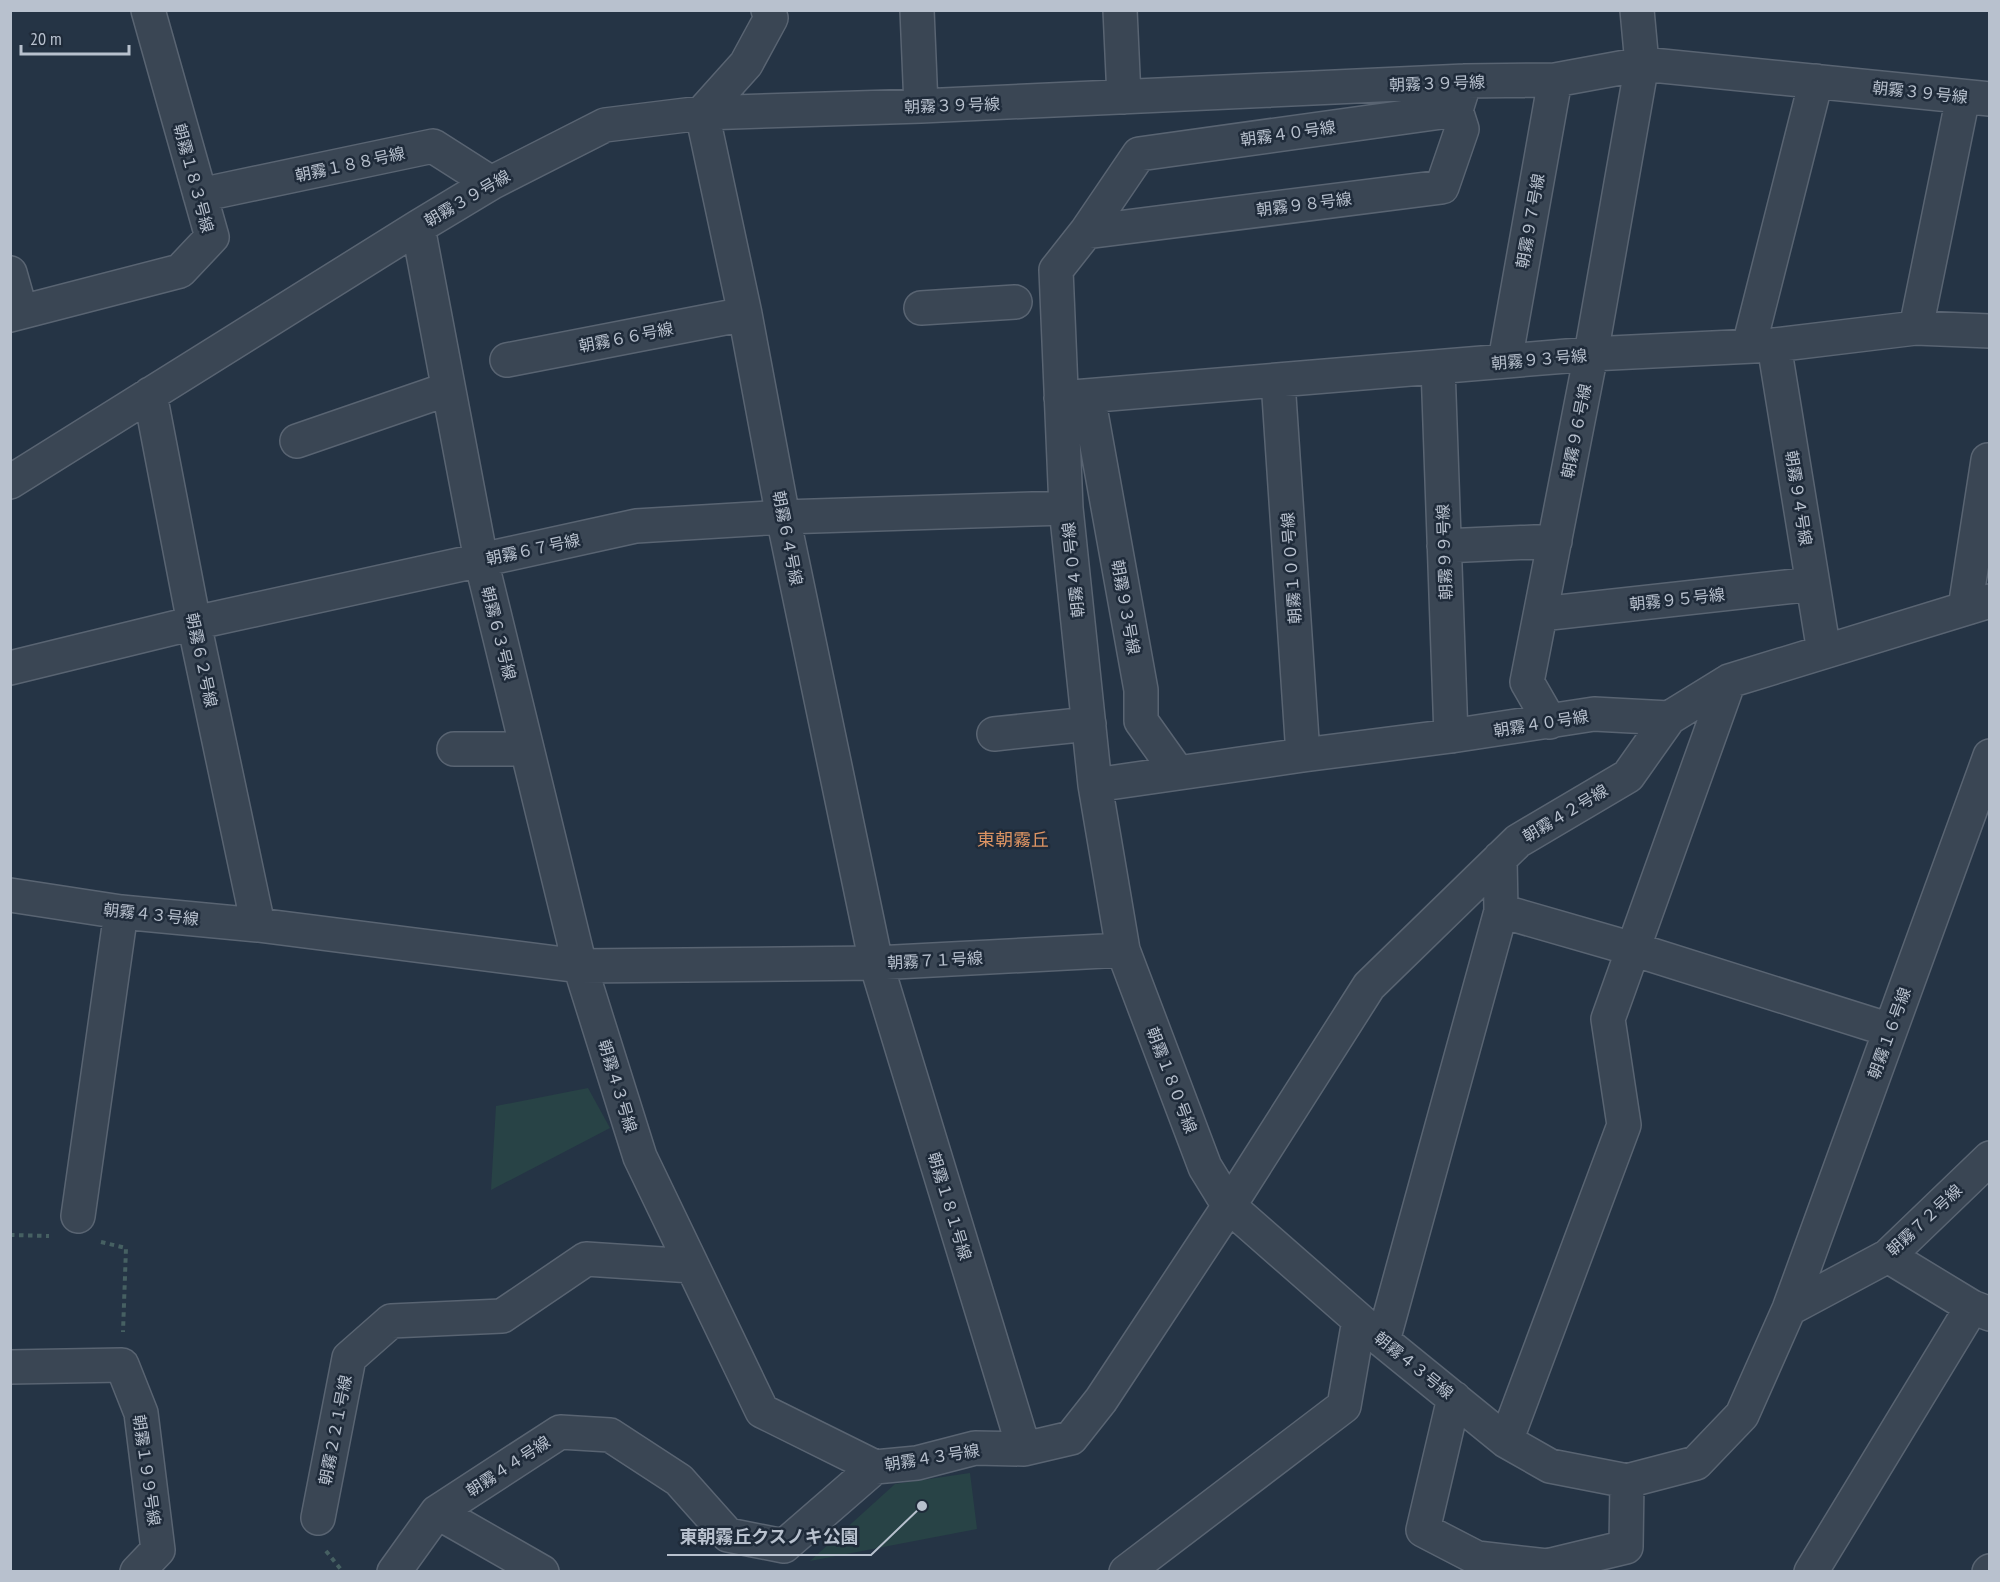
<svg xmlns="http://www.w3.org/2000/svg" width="2000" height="1582" viewBox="0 0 2000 1582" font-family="'PT Sans Narrow','Noto Sans JP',sans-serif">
  <rect width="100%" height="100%" fill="#253445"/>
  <path fill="#284346" d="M588 1088 610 1128 491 1190 496 1106Z
    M970 1473 977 1529 810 1561 895 1484Z"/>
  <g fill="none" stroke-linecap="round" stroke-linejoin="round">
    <defs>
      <path id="minor" d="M768 10 771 18 746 64 702 113 745 314 783 517 876 963 1024 1449
        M917 10 921 106
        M1120 10 1124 97
        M1465 81 1456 110 1139 154 1086 232 1056 270 1066 508 1095 785 1303 755 1451 736 1594 714 1669 718
        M200 195 433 146 491 183
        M418 227 481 560 580 966 876 963 1123 950 1095 785
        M1086 232 1442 187 1462 129 1456 110
        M10 273 21 312
        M921 308 1015 302
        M10 315 180 271 212 237 148 10
        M1916 328 1963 97
        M1774 345 1824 652
        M1749 346 1816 81
        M507 360 745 314
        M1505 361 1555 80
        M1438 367 1451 736
        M1278 381 1303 755
        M150 394 194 623 258 925
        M1088 396 1141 690V721L1178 773
        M1061 398 1591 354 1774 345 1916 328 1990 331
        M297 441 448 389
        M10 482 418 227 491 183 605 125 702 113 921 106 1465 81 1555 80 1642 64 1990 99
        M1444 546 1555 541
        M1965 608 1988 460H1990
        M1541 614 1813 584
        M10 668 194 623 636 526 783 517 1066 508
        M1550 722 1527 682 1591 354 1642 64 1637 10
        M994 734 1089 724
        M454 749H527
        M10 895 121 912 258 925 580 966 640 1157 762 1411 875 1467 917 1463 975 1448 1024 1449 1071 1438 1101 1400 1229 1206 1383 1341 1506 1441 1550 1466 1627 1481 1696 1463 1742 1415 1789 1309 1990 756
        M1501 911 1633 949 1890 1030
        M1123 950 1205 1167 1229 1206 1369 986 1518 841 1628 776 1669 718 1729 681 1990 601
        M78 1216 121 912
        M1888 1256 1972 1307 1990 1314
        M1789 1309 1888 1256 1990 1158
        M1383 1341 1501 911 1500 858
        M10 1367 122 1365 141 1413 158 1550 137 1572
        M1454 1398 1423 1530 1477 1558 1547 1566 1626 1547 1627 1481
        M1506 1441 1624 1125 1608 1019 1729 681
        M437 1512 542 1572
        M318 1518 349 1358 391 1321 502 1316 586 1259 692 1266
        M394 1572 437 1512 560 1432 610 1435 679 1480 728 1535 784 1546 875 1467
        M1126 1572 1344 1406 1359 1320
        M1811 1572 1972 1307
        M1989 1572 1990 1571"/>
    </defs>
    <use href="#minor" stroke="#596472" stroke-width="36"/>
    <path stroke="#466062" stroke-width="4" stroke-dasharray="4.5 4.5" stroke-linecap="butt" d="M10 1235 49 1236
      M101 1242 126 1248 123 1332
      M326 1551 343 1572"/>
    <use href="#minor" stroke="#3a4654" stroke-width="33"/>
  </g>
  <g text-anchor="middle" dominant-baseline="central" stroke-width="5" stroke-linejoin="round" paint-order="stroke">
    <g font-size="16" fill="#b8c1ce" stroke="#1f2b3a">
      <text transform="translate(1437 83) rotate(-2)">朝霧３９号線</text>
      <text transform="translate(1920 92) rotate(6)">朝霧３９号線</text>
      <text transform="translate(952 105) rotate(-2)">朝霧３９号線</text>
      <text transform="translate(1288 133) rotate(-8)">朝霧４０号線</text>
      <text transform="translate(350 164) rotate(-12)">朝霧１８８号線</text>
      <text transform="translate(194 178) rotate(75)">朝霧１８３号線</text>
      <text transform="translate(467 198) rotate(-30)">朝霧３９号線</text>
      <text transform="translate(1304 204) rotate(-7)">朝霧９８号線</text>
      <text transform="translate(1530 221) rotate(-80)">朝霧９７号線</text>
      <text transform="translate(626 337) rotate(-11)">朝霧６６号線</text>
      <text transform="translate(1539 359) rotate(-5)">朝霧９３号線</text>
      <text transform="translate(1576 431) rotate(-79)">朝霧９６号線</text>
      <text transform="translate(1799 498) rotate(81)">朝霧９４号線</text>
      <text transform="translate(788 538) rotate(79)">朝霧６４号線</text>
      <text transform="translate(533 549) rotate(-12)">朝霧６７号線</text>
      <text transform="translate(1444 552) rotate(-92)">朝霧９９号線</text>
      <text transform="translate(1291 568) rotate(-94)">朝霧１００号線</text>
      <text transform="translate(1073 570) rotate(-96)">朝霧４０号線</text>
      <text transform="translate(1677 599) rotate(-6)">朝霧９５号線</text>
      <text transform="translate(1126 607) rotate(80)">朝霧９３号線</text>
      <text transform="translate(499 633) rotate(76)">朝霧６３号線</text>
      <text transform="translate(202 660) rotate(78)">朝霧６２号線</text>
      <text transform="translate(1541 723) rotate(-9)">朝霧４０号線</text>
      <text transform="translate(1565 813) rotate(-31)">朝霧４２号線</text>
      <text transform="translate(151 914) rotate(6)">朝霧４３号線</text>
      <text transform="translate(935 960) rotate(-3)">朝霧７１号線</text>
      <text transform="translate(1889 1033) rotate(-70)">朝霧１６号線</text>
      <text transform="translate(1172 1080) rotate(69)">朝霧１８０号線</text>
      <text transform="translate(618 1086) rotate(73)">朝霧４３号線</text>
      <text transform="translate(950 1206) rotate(73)">朝霧１８１号線</text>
      <text transform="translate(1924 1220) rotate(-43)">朝霧７２号線</text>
      <text transform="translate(1414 1365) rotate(39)">朝霧４３号線</text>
      <text transform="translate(335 1430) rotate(-79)">朝霧２２１号線</text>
      <text transform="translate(932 1457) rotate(-9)">朝霧４３号線</text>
      <text transform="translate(508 1466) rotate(-33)">朝霧４４号線</text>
      <text transform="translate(147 1470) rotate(82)">朝霧１９９号線</text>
    </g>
    <g font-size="18" fill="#dd9463" stroke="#1f2b3a">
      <text x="1013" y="839">東朝霧丘</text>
    </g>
  </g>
  <path fill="none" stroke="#b8c1ce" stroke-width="2" d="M922 1506L871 1555H667"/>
  <circle fill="#b8c1ce" stroke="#1f2b3a" stroke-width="2" cx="922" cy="1506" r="6"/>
  <g font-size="18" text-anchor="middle" font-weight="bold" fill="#b8c1ce" stroke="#1f2b3a" stroke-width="5" stroke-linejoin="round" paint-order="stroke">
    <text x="769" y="1543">東朝霧丘クスノキ公園</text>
  </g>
  <rect width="2000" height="1582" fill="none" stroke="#b8c1ce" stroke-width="24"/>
  <path d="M21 45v9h108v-9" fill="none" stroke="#b8c1ce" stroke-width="3"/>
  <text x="30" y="45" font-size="18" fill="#b8c1ce" stroke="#1f2b3a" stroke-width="4.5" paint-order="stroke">20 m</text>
</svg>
